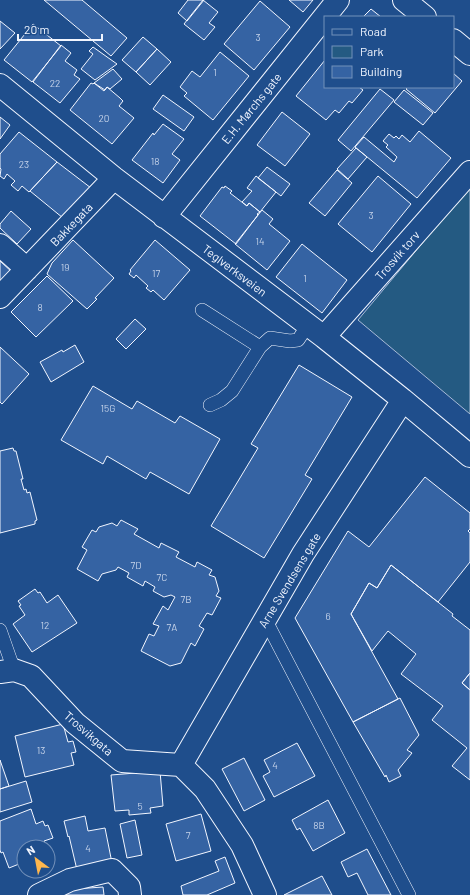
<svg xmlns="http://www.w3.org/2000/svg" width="470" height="895" viewBox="0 0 470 895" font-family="Barlow,sans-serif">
  <rect width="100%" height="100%" fill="#1f4e8c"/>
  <path fill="#245a82" stroke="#a8bbd7" d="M470 186V414L358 320Z"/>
  <path fill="#3563a3" stroke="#f2f6ff" d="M44 0H82L127 38 111 56Z
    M188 0H204L187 21 178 13Z
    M203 0 218 12 209 23 215 27 204 40 184 24Z
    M289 0H313L303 12Z
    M260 1 290 27 254 70 224 44Z
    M371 9 381 17H363Z
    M0 21 15 33 0 49Z
    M33 24 61 46 32 82 4 60Z
    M143 37 157 49 136 72 122 60Z
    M61 45 71 53 65 61 77 70 74 75 80 79 60 103 33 82Z
    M93 47 117 64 95 80 81 69 93 54 89 51Z
    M157 49 171 62 150 85 136 72Z
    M220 52 249 76 213 120 184 96 187 93 180 87 192 71 200 77Z
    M325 60V87H359L363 90 352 103 349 101 339 113 335 110 326 120 296 96Z
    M113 69 122 79 110 89 107 87 105 90 94 83Z
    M453 73 462 81 435 113 406 89 408 87H453Z
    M91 83 93 84 94 83 104 91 107 87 120 98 123 101 119 106 134 118 112 144 70 110Z
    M380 89 394 100 351 151 338 140Z
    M404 90 433 113 423 125 394 102Z
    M163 95 194 117 184 131 153 109Z
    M282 112 310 134 285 166 257 145Z
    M0 117 10 125 0 139Z
    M163 124 184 139 172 154 180 160 163 183 132 160 153 133 154 135Z
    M419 131 451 158 417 198 355 147 364 137 394 162 397 157 386 147 388 145 383 141 389 134 394 138 396 136 399 139 402 135 410 142Z
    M19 132 57 162 29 192 22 186 18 191 11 185 15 181 7 174 4 179 0 176 1 169 0 168V154Z
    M356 148 367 157 348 179 337 169Z
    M57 162 91 188 63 218 30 191Z
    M267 167 290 184 281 196 258 178Z
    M337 170 352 183 325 216 309 203Z
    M256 176 276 192 260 212 249 203 247 206 242 202 252 191 247 188Z
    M378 176 411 204 372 252 338 224Z
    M225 186 232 191 230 193 247 206 249 203 260 212 257 214 258 215 236 244 200 216 222 187 224 188Z
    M262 210 273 219 269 224 290 241 267 270 235 244Z
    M11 211 31 229 17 244 0 228V224Z
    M73 240 114 278 95 298 97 299 87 309 47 274 52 263Z
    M155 240 190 270 164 300 153 290 151 292 146 288 148 286 136 275 134 278 129 274 131 271 130 270Z
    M302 244 347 280 322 313 276 277Z
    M0 261 13 273 0 286Z
    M47 276 73 301 36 337 11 312Z
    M135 319 146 329 126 349 116 339Z
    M75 345 84 362 51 382 40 362 62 350 63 352Z
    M0 347 29 374 2 404 0 402Z
    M299 365 352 397 305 475 312 479 264 558 211 526 258 448 251 444Z
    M93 386 132 409 137 401 175 423 180 416 220 439 189 494 150 472 146 479 107 456 103 464 61 440Z
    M13 448 14 451H16L23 479H21L24 490 26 489 27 493 30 492 37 520 35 521V524L0 533V451Z
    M425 477 470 513V529L468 531 470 533V562L438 602 391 565 377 588 369 583 351 614 398 699 353 722 295 618 348 531 369 547Z
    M121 520 138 529 134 534 159 548 161 543 179 552 176 557 195 567 197 562 212 570 209 575 215 577 219 591 216 596 221 598 212 615 207 613 199 626 204 629 195 646 191 643 181 663 170 666 141 651 149 634 154 636 159 626 153 624 163 606 168 610 175 597 171 595 164 597 153 591 155 587 145 581 143 586 127 577 129 573 118 567 116 570 102 574 98 581 77 569 87 550 82 547 92 530 96 532 99 527 112 523 117 526Z
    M391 565 453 614 452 616 470 630V673L462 683 470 690V780L452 766 467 748 432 720 443 706 401 674 416 654 388 631 372 651 351 614 369 583 377 588Z
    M35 589 38 593 40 592 47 603 58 595 77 623 32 652 13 624 25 615 19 606 21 605 18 601Z
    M470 673V690L462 683Z
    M400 698 419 735 407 750 412 753 398 770 401 776 389 782 386 775 385 777 353 722Z
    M63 724 68 742 73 741 76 752 71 753 74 765 25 777 15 736Z
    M297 743 315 776 274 797 263 776 270 772 264 760Z
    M244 758 265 800 244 811 222 769Z
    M0 760 9 786 0 789Z
    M160 771 163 806 150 808 151 813 129 815V810L115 811 111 775Z
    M26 781 32 802 0 812V789Z
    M328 800 345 833 313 851 300 828 297 830 292 820Z
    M31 809 36 824 43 821 45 826 48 825 53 838 44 841 47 847H24V862L9 868 3 852 1 853 0 850V821Z
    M201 814 211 851 176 861 166 824Z
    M85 816 88 831 105 828 112 863 77 870 69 836 68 837 64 821Z
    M135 820 142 855 127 858 120 824Z
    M367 849 391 895H368L357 873 348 877 341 862Z
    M225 857 235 883 207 895H183L181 886 219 871 215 861Z
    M322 876 332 895H284Z
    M103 887 104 895H60V890Z"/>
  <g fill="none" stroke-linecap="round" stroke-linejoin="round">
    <defs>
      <path id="service" d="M202 310 260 347
        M210 405 221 400 232 391 260 347 270 338 290 341 298 340 308 325
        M265 619 409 895
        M0 630 14 670"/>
      <path id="minor" d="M404 0 425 17
        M453 40 470 54
        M0 85 114 178 324 337 403 400 470 456
        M164 217 338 0
        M0 245 27 269
        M0 297 114 178
        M324 337 470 172
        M0 672 14 670 31 676 75 723 122 761 181 765 205 789 242 845 265 895
        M181 765 303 554 403 400
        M39 895 70 880 112 870 129 887 130 895"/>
    </defs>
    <use href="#service" stroke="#f2f6ff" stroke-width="14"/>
    <use href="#minor" stroke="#f2f6ff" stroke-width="24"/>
    <use href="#service" stroke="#1f4e8c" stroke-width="13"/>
    <use href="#minor" stroke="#1f4e8c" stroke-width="22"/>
  </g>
  <g text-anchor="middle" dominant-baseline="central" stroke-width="3" stroke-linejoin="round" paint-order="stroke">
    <g font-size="10" fill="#c3d1e8">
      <text x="258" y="37">3</text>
      <text x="215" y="72">1</text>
      <text x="55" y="83">22</text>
      <text x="104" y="118">20</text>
      <text x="155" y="161">18</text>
      <text x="24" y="164">23</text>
      <text x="371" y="215">3</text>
      <text x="260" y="241">14</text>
      <text x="65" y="267">19</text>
      <text x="156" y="273">17</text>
      <text x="305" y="278">1</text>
      <text x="40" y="307">8</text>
      <text x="108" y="408">15G</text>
      <text x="136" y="565">7D</text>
      <text x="162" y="577">7C</text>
      <text x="186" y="599">7B</text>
      <text x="328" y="616">6</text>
      <text x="45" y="625">12</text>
      <text x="172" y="627">7A</text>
      <text x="41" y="750">13</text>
      <text x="275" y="765">4</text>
      <text x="140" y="806">5</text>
      <text x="319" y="825">8B</text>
      <text x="188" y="835">7</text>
      <text x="88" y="848">4</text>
    </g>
    <g font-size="12" fill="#f2f6ff" stroke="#1f4e8c">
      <text transform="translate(251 108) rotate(-51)">E.H. Mørchs gate</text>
      <text transform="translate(71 224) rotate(-46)">Bakkegata</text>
      <text transform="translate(397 255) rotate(-49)">Trosvik torv</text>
      <text transform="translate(235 270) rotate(37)">Teglverksveien</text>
      <text transform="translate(289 580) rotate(-59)">Arne Svendsens gate</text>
      <text transform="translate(89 733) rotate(41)">Trosvikgata</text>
    </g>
  </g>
  <rect x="324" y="16" width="130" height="72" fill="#1f4e8c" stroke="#7391ba"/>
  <rect x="332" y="29" width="20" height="6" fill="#1f4e8c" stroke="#7391ba"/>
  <text x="360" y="36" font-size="12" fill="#f2f6ff">Road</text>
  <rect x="332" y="46" width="20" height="12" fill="#245a82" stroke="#7391ba"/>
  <text x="360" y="56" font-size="12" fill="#f2f6ff">Park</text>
  <rect x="332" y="66" width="20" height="12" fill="#3563a3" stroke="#7391ba"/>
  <text x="360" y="76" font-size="12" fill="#f2f6ff">Building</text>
  <g transform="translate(36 859) rotate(328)"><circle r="19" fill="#1f4e8c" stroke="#7391ba"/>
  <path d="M0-3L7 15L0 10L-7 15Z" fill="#ffb74d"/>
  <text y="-6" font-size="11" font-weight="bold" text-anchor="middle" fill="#f2f6ff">N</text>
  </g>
  <path d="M18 34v6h84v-6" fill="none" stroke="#f2f6ff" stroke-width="2"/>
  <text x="24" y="34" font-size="12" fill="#f2f6ff" stroke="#1f4e8c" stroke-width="3" paint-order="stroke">20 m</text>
</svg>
